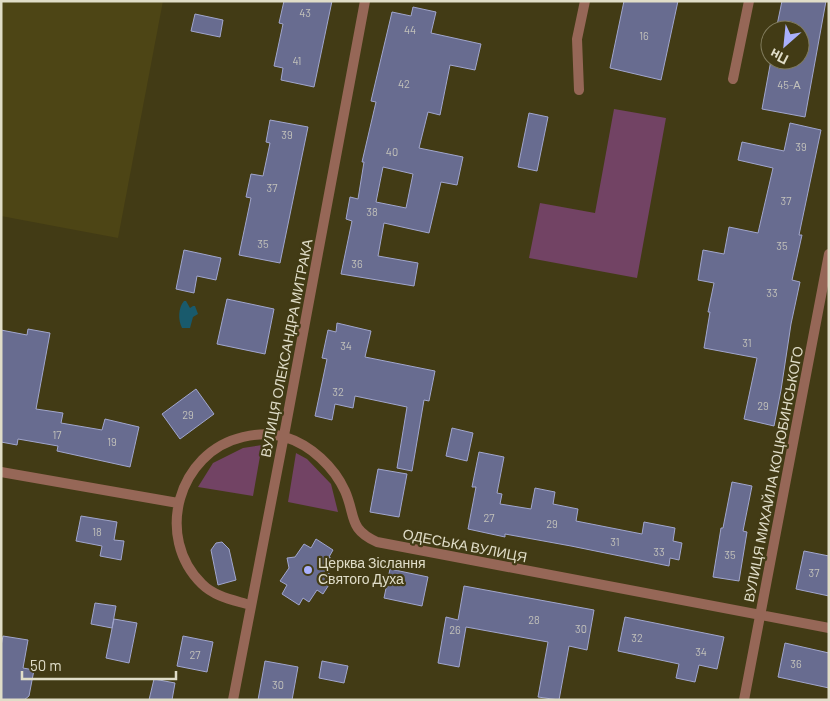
<svg xmlns="http://www.w3.org/2000/svg" width="830" height="701" viewBox="0 0 830 701" font-family="Barlow,sans-serif">
  <rect width="100%" height="100%" fill="#423b15"/>
  <path fill="#4d4515" d="M1 1H163L118 238 1 216Z"/>
  <path fill="#724364" d="M614 109 666 118 637 278 529 258 540 203 595 213Z
    M262 445 253 496 198 487 213 463 243 448Z
    M296 453 307 459 331 484 338 512 288 502Z"/>
  <path fill="#195a6c" d="M184 301H186L190 308 193 306H195L198 314 193 317 190 328H182C178 320 178 308 184 301Z"/>
  <path fill="#686c90" stroke="#a1a6cd" fill-rule="evenodd" d="M284 1H332L314 87 281 80 283 68 274 66 283 24 279 23Z
    M624 1H678L661 80 610 68Z
    M782 1H826L805 117 762 109 771 60H800V30H776Z
    M413 7 436 12 431 33 481 44 475 70 450 65 440 115 428 112 419 148 463 157 457 185 441 182 429 233 384 223 378 256 418 263 414 286 341 274 352 221 346 219 350 197 358 199 364 162H362L376 102 371 101 392 12 411 16ZM383 167 413 174 406 208 376 202Z
    M195 14 223 20 220 37 191 31Z
    M529 113 548 117 537 171 518 167Z
    M270 120 308 127 280 263 239 255 251 198 246 197 251 174 263 176 270 143 266 142Z
    M790 123 821 130 799 235H802L792 280 800 282 791 324 781 390 774 426 744 419 757 358 704 348 710 312H708L714 283 698 280 703 250 724 254 729 227 758 233 773 168 738 160 742 142 784 151Z
    M184 250 221 258 216 280 197 276 194 293 176 289Z
    M227 299 274 309 265 354 217 344Z
    M337 323 371 331 365 357 435 371 429 401 424 400 412 471 397 468 407 407 355 396 353 408 335 404 332 420 315 416 327 359 322 358 328 330 336 332Z
    M28 329 50 333 36 409 63 413 61 423 102 430 105 419 139 427 130 467 57 451 58 446 18 439 17 445 1 442V330L27 335Z
    M196 389 214 414 180 439 162 414Z
    M452 428 473 433 467 461 446 456Z
    M479 452 504 457 497 493 502 494 500 504 531 509 535 488 555 492 553 504 578 509 576 521 642 534 644 522 675 528 673 541 682 543 679 560 670 558 669 566 571 546 505 534V537L468 529 476 487H472Z
    M378 469 407 474 399 517 370 512Z
    M732 482 752 486 743 531 747 532 739 581 713 577 721 528H723Z
    M81 516 117 522 114 540 124 541 121 560 100 556 102 546 76 541Z
    M316 539 333 550 329 557 335 561 328 573 334 577 323 594 317 590 309 602 303 598 299 605 282 594 287 585 280 581 289 568 287 558 295 557 304 544 311 548Z
    M222 542 229 549 236 580 218 585 211 550 216 543Z
    M804 551 829 556V596L796 589Z
    M390 569 428 577 422 606 384 598Z
    M464 586 594 610 587 650 569 646 559 700 538 697 548 642 466 627 459 667 438 663 446 617 458 620Z
    M95 603 116 606 112 628 91 624Z
    M625 617 724 637 717 669 699 665 695 682 676 678 679 664 618 651Z
    M114 619 137 623 129 663 106 658Z
    M3 636 28 640 23 668 34 670 29 696 24 700H1V646Z
    M183 636 213 642 207 672 177 666Z
    M785 643 829 653V688L778 677Z
    M265 661 298 667 292 700H258Z
    M322 661 348 666 344 683 319 678Z
    M154 679 175 683 172 700H149Z"/>
  <g fill="none" stroke-linecap="round" stroke-linejoin="round">
    <path stroke="#966757" stroke-width="10" d="M733 79 749 1
      M579 90 577 39 585 1"/>
    <path stroke="#966757" stroke-width="10" d="M1 472 178 503
      M250 605C234 600 215 597 202 584 154 537 178 452 243 437 256 434 272 433 285 437 311 445 334 467 345 491 356 516 348 529 377 542L829 628
      M233 700 285 430 365 1
      M744 700 829 254"/>
  </g>
  <circle fill="#a9b0fc" stroke="#423b15" stroke-width="2" cx="308" cy="570" r="5"/>
  <g text-anchor="middle" dominant-baseline="central" stroke-width="4.5" stroke-linejoin="round" paint-order="stroke">
    <g font-size="11" fill="#c2c1ba">
      <text x="305" y="12">43</text>
      <text x="410" y="29">44</text>
      <text x="644" y="35">16</text>
      <text x="297" y="60">41</text>
      <text x="404" y="83">42</text>
      <text x="789" y="84">45-А</text>
      <text x="287" y="134">39</text>
      <text x="801" y="146">39</text>
      <text x="392" y="151">40</text>
      <text x="272" y="187">37</text>
      <text x="786" y="200">37</text>
      <text x="372" y="211">38</text>
      <text x="263" y="243">35</text>
      <text x="782" y="245">35</text>
      <text x="357" y="263">36</text>
      <text x="772" y="292">33</text>
      <text x="747" y="342">31</text>
      <text x="346" y="345">34</text>
      <text x="338" y="391">32</text>
      <text x="763" y="405">29</text>
      <text x="188" y="414">29</text>
      <text x="57" y="434">17</text>
      <text x="112" y="441">19</text>
      <text x="489" y="517">27</text>
      <text x="552" y="523">29</text>
      <text x="97" y="531">18</text>
      <text x="615" y="541">31</text>
      <text x="659" y="551">33</text>
      <text x="730" y="554">35</text>
      <text x="814" y="572">37</text>
      <text x="534" y="619">28</text>
      <text x="581" y="628">30</text>
      <text x="455" y="629">26</text>
      <text x="637" y="637">32</text>
      <text x="701" y="651">34</text>
      <text x="195" y="654">27</text>
      <text x="796" y="663">36</text>
      <text x="278" y="684">30</text>
    </g>
    <g font-size="14" fill="#e0ddc8" stroke="#423b15">
      <text transform="translate(286 348) rotate(-79)">ВУЛИЦЯ ОЛЕКСАНДРА МИТРАКА</text>
      <text transform="translate(773 474) rotate(-79)">ВУЛИЦЯ МИХАЙЛА КОЦЮБИНСЬКОГО</text>
      <text transform="translate(465 545) rotate(11)">ОДЕСЬКА ВУЛИЦЯ</text>
    </g>
    <g font-size="14" fill="#e0ddc8" stroke="#423b15" text-anchor="start">
      <text x="318" y="562">Церква Зіслання<tspan x="318" dy="16">Святого Духа</tspan></text>
    </g>
  </g>
  <rect width="830" height="701" fill="none" stroke="#e0ddc8" stroke-width="5"/>
  <g transform="translate(785 45) rotate(207)"><circle r="24" fill="#423b15" stroke="#817c5d"/>
  <path d="M0-4L9 19L0 12L-9 19Z" fill="#a9b0fc"/>
  <text y="-8" font-size="14" font-weight="bold" text-anchor="middle" fill="#e0ddc8">Пн</text>
  </g>
  <path d="M22 671v8h154v-8" fill="none" stroke="#e0ddc8" stroke-width="2.5"/>
  <text x="30" y="671" font-size="15" fill="#e0ddc8" stroke="#423b15" stroke-width="4" paint-order="stroke">50 m</text>
</svg>
